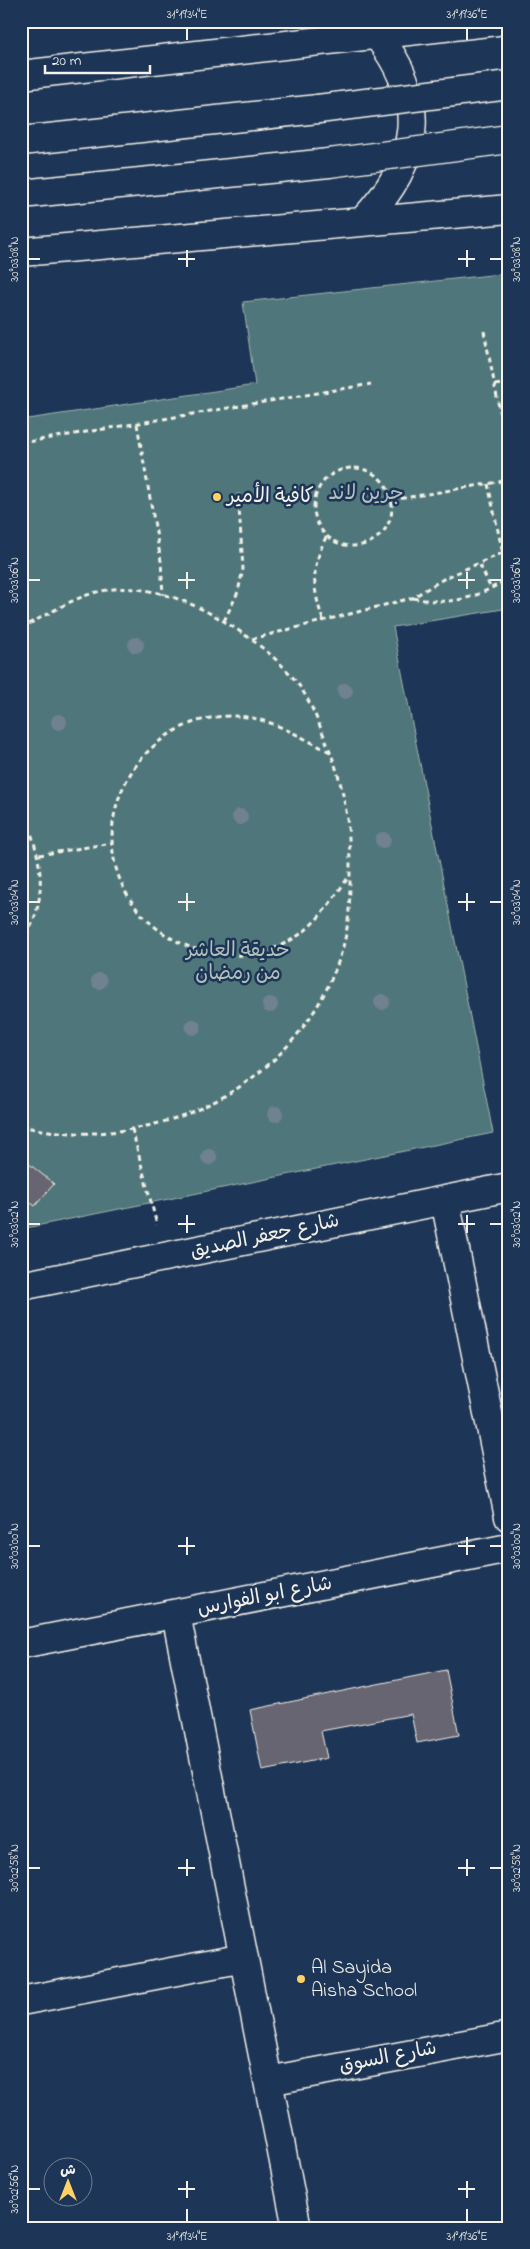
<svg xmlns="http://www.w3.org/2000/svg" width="530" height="2249" viewBox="0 0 530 2249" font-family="'Indie Flower','Playpen Sans Arabic',sans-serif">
  <rect width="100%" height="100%" fill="#1d3557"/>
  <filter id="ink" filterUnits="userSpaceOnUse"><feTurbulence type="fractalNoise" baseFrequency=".02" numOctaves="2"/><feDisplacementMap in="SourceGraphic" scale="10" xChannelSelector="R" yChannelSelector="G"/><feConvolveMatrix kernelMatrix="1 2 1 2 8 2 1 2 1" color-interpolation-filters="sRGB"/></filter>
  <g filter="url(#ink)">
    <path fill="#4f767a" stroke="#a2b4b1" d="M509 273V608L393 627 493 1133 21 1229V420L255 385 243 302Z"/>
    <path fill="#686572" stroke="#f4f1e8" d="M23 1159 54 1184 35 1206 21 1195Z
      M446 1670 459 1735 417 1743 411 1714 321 1731 327 1758 262 1771 250 1710Z"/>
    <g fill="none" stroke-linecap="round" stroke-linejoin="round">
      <defs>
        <path id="street" d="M445 1200 509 1517
          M21 1286 509 1187
          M176 1614 297 2228
          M21 1644 509 1548
          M21 2001 244 1958
          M268 2081 509 2036"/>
        <path id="primary" d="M21 75 497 21
          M21 141 318 109
          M21 194 329 163
          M363 221C420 161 430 102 377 35
          M21 252 509 209"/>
      </defs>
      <use href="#street" stroke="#f4f1e8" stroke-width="31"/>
      <use href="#primary" stroke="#f4f1e8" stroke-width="31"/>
      <path stroke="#f4f1e8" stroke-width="3" stroke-dasharray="5 4" stroke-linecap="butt" d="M484 331 509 458
        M495 385 509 383
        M137 424 161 561 163 595
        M21 443 371 384
        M314 507a39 39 0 1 1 78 0a39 39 0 1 1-78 0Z
        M488 484 503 554
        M392 500 504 481 509 478
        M480 565 491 589
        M413 598C452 606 475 599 509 578
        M323 620C312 587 311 569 326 537
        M224 621 238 592 243 569 238 491
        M21 628C50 614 75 595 107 590 145 583 190 601 222 620 248 636 275 655 295 680 311 700 320 727 330 751 345 790 350 827 350 868 350 893 350 919 344 943 320 1033 248 1099 159 1123 114 1135 68 1137 21 1126
        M252 639 412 598 445 578 509 550
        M330 752C300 737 270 717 235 716 157 714 98 789 115 864 133 941 229 981 296 937 319 922 334 897 350 875
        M21 810C42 852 51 902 21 943
        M39 855 112 843
        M132 1129 157 1225"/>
      <use href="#street" stroke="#1d3557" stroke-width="28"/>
      <use href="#primary" stroke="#1d3557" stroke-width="28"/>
      <defs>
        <path id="primary-bridge" d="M318 109 509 85
          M329 163 509 139"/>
      </defs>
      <use href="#primary-bridge" stroke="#f4f1e8" stroke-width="31" stroke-linecap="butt"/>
      <use href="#primary-bridge" stroke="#1d3557" stroke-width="28"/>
    </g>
    <g fill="#6f818f">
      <circle cx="136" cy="645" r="8"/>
      <circle cx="345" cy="691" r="8"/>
      <circle cx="59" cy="722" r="8"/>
      <circle cx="240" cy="817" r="8"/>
      <circle cx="383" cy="840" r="8"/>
      <circle cx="99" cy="981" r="8"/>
      <circle cx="382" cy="1002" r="8"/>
      <circle cx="270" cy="1005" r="8"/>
      <circle cx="193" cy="1027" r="8"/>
      <circle cx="275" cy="1114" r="8"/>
      <circle cx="209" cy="1157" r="8"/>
    </g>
  </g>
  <path fill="none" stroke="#f4f1e8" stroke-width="2" d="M187 28V40M467 28V40M187 250V267M467 250V267M28 259H40M178 259H195M458 259H475M490 259H502M187 572V589M467 572V589M28 580H40M178 580H195M458 580H475M490 580H502M187 893V911M467 893V911M28 902H40M178 902H195M458 902H475M490 902H502M187 1215V1233M467 1215V1233M28 1224H40M178 1224H195M458 1224H475M490 1224H502M187 1537V1555M467 1537V1555M28 1546H40M178 1546H195M458 1546H475M490 1546H502M187 1859V1876M467 1859V1876M28 1868H40M178 1868H195M458 1868H475M490 1868H502M187 2181V2198M467 2181V2198M28 2189H40M178 2189H195M458 2189H475M187 2209V2222M467 2209V2222"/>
  <g fill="#ffd166" stroke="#1d3557" stroke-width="2">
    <circle cx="217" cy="497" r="5"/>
    <circle cx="301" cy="1979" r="5"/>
  </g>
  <g text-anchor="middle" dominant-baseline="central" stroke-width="5" stroke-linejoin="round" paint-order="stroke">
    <g font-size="20" fill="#b2c0bc" stroke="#1d3557">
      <text x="366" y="494">جرين لاند</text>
      <text x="238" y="951">حديقة العاشر<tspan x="238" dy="23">من رمضان</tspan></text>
    </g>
    <g font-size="20" fill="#f4f1e8" stroke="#1d3557" text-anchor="start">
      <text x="227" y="497">كافية الأمير</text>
      <text x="311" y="1968">Al Sayida<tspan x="311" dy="23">Aisha School</tspan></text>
    </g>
    <g font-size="20" fill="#f4f1e8" stroke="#1d3557">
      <text transform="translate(265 1237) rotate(-12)">شارع جعفر الصديق</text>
      <text transform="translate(265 1597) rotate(-11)">شارع ابو الفوارس</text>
      <text transform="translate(388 2058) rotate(-11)">شارع السوق</text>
    </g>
  </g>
  <rect width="530" height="2249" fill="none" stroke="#1d3557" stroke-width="55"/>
  <g transform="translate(68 2182)"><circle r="24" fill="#1d3557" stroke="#738091"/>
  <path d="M0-4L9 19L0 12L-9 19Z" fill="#ffd166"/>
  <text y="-8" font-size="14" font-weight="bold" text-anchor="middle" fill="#f4f1e8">ش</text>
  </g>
  <path d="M45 65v8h105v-8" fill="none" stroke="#f4f1e8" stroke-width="2.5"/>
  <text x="52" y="65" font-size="15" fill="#f4f1e8" stroke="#1d3557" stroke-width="4" paint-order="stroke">20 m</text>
  <rect x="28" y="28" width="474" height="2194" fill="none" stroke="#f4f1e8" stroke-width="2"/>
  <g font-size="12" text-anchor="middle" fill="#f4f1e8">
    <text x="187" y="18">31°19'34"E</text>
    <text x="467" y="18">31°19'36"E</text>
    <text transform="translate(14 259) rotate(-90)" y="4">30°03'08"N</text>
    <text transform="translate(516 259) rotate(-90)" y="4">30°03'08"N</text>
    <text transform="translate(14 580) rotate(-90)" y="4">30°03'06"N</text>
    <text transform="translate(516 580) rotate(-90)" y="4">30°03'06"N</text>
    <text transform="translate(14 902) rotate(-90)" y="4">30°03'04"N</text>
    <text transform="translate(516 902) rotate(-90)" y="4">30°03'04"N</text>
    <text transform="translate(14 1224) rotate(-90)" y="4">30°03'02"N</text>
    <text transform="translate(516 1224) rotate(-90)" y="4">30°03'02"N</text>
    <text transform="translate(14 1546) rotate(-90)" y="4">30°03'00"N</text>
    <text transform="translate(516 1546) rotate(-90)" y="4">30°03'00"N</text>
    <text transform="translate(14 1868) rotate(-90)" y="4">30°02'58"N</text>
    <text transform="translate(516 1868) rotate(-90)" y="4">30°02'58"N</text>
    <text transform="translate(14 2189) rotate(-90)" y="4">30°02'56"N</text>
    <text x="187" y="2240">31°19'34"E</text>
    <text x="467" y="2240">31°19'36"E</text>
  </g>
</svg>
